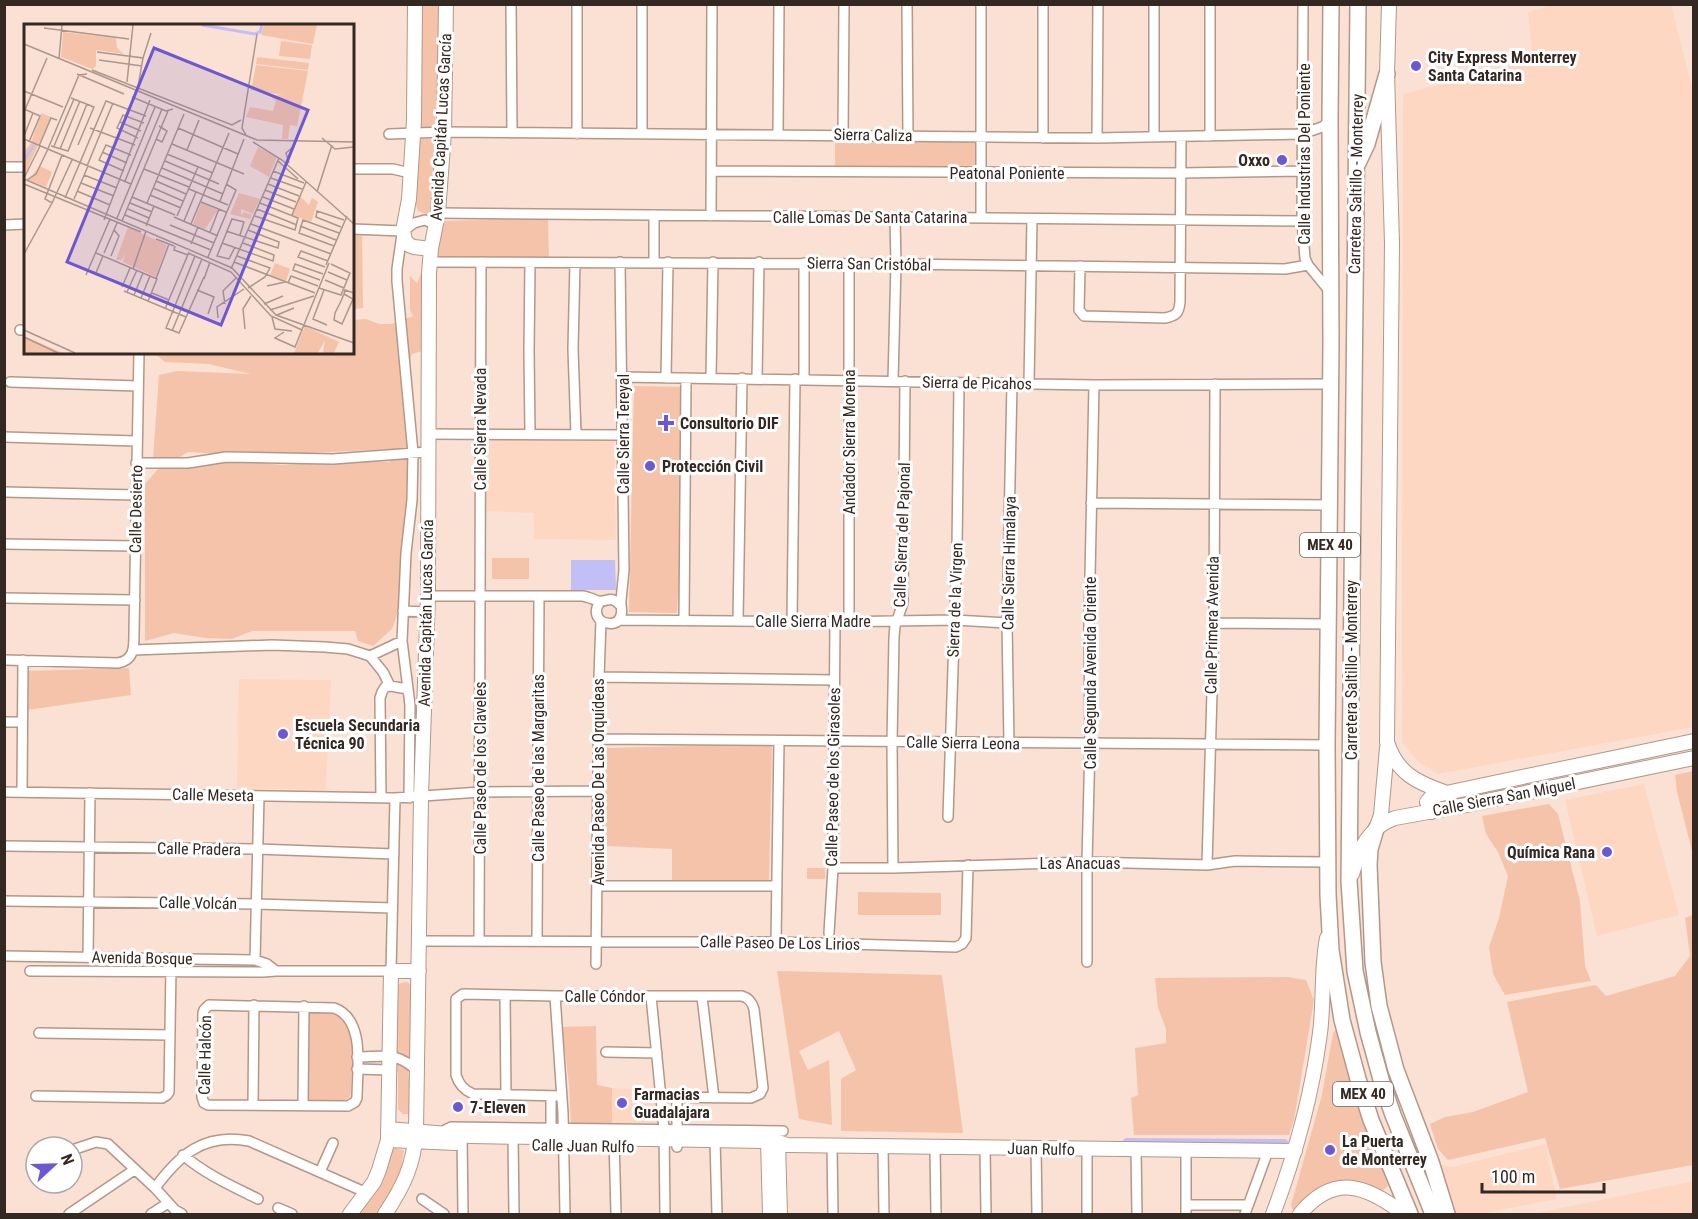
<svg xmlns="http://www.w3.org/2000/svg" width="1698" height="1219" viewBox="0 0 1698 1219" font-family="'Roboto Condensed',sans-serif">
  <rect width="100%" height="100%" fill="#fae1d4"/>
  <path fill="#fed7c3" d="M1551 5H1671L1693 91V727L1438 774 1418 762 1402 742 1403 94 1533 61 1528 12Z
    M481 440 614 441 616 540 534 539V513L482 511Z
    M239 679 331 680 326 790 237 788Z
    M1644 784 1679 915 1597 936 1565 800Z
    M612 1088 654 1090 658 1119 657 1123 655 1125 612 1126Z
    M1545 1144 1557 1199 1479 1214H1450L1434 1163 1452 1167Z
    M1693 1181V1214H1532Z"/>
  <path fill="#f5c3aa" d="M417 5H450L452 127H418Z
    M835 133 984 135 983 173 835 171Z
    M417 139H435V208L433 211 426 214 418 211 416 205Z
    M548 218 549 260H436L444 221Z
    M362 232 363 308 353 309 352 234Z
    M425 265 422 351 412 354 404 384 411 464 401 604 392 629 373 646 358 641 355 631H252L232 639 205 638 174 633 145 641V484L158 469 183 466 195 457 282 465 353 461 390 462 392 449 251 456 188 452 178 458 153 459 159 375 177 371 251 374 208 364 165 362 154 353 352 352 353 320 366 319 379 324H391L413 316 410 310V276L417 283Z
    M634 386 681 387 683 506 677 613 629 612Z
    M492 558H529V579H492Z
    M129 668 131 695 27 710V671Z
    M772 744 769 881 672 880V849L606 846 605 748Z
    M1693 771H1694L1693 855 1677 792 1675 775Z
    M1549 804 1558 814 1580 901 1585 966 1591 981 1505 995 1493 974 1489 947 1499 918 1508 876 1498 852 1486 834 1482 816Z
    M807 868H825V879H807Z
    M858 892 941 893V915H858Z
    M1693 915V1165L1560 1189 1545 1138 1448 1160 1438 1149 1430 1124 1445 1117 1473 1112 1528 1092 1507 1002 1596 985 1606 996 1675 976 1690 956 1685 918Z
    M777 971 942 975 963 1133 841 1131V1079L856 1070 839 1031 799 1051 808 1070 829 1060 832 1125 799 1119Z
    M1287 977 1306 980 1314 1000 1294 1120 1289 1135H1134L1131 1098 1138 1095 1135 1048 1166 1043V1029L1158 1008 1155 978Z
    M407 982 414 987V1061L403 1054 394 1053 395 987 401 983Z
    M327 1012C333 1013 340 1015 344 1020 357 1033 351 1073 351 1091L350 1097 343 1101 308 1100 307 1014Z
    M596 1026 597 1085 612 1088V1124H571L569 1085 562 1027Z
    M1337 1028 1388 1186 1382 1191 1348 1184 1299 1210H1293L1291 1205 1322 1095 1333 1033Z
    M396 1062 408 1069 410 1098 413 1110 409 1114H403L398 1109V1073L394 1068Z
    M391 1148 404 1150 398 1184 378 1214H355Z"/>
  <path fill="#c1bff5" d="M571 560H615L616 590H571Z"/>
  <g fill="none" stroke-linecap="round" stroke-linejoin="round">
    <path stroke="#c1bff5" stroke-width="8" d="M1127 1142 1284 1143"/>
    <defs>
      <path id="street" d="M511 4 512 133
        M907 4 908 136
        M1154 4V137
        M1303 4 1302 221 1305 258 1308 265 1331 293
        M389 134 444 132 1097 138 1302 134 1322 127 1330 121
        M577 134V4
        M642 134V4
        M778 134 779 4
        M843 135 844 4
        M1210 136V4
        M1043 138V4
        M1097 138 1098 4
        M4 167H26
        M352 169H393L410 173
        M711 171 1181 173 1302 171
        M438 213 1302 221
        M654 215V262
        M711 216 712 4
        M981 217V4
        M4 225 26 224
        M352 229 403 231 414 223 425 220 436 225
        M402 234 397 269V281L413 453 412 500 406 553 402 641 410 705 409 798
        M430 262 896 264 1285 269 1308 265
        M530 263 529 351 530 434
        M575 263 573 349 576 434
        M804 263V379
        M849 263V620
        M1080 266 1079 310 1084 316 1165 318C1176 316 1179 313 1180 302L1181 137
        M20 330H26
        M623 377 1094 385 1331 384
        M666 378 668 262
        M711 378 713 262
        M757 379 759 262
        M893 381 896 264 895 218
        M10 382 138 386
        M1029 383 1032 219
        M428 434 622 435
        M4 437 136 441
        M136 463H188L226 457 333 459 428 452
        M4 492 136 495
        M1091 503 1329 505
        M4 544 135 546
        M428 596H583C588 597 593 599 598 601 607 603 610 594 620 605
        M4 598 135 600
        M600 602C595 609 595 615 601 621
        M403 611 427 612
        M619 620 835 622 955 620 1007 623
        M601 621C609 625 619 625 621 615 623 610 620 605 621 600 622 590 623 580 624 570L620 262
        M684 621 686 378
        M738 621 742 378
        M792 621 795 379
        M1214 623 1329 624
        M133 650 272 645 325 647 348 649 370 656 402 641
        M370 656 383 672 390 686
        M4 660 118 663C135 660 134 646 134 632L139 352
        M599 677 834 680
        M4 722H22
        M599 739 1327 745
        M1009 743 1007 623 1012 383
        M4 792 395 798 480 792 598 791
        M22 792 23 660
        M381 798 380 698 382 692 385 687 390 686 408 689
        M948 817 957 549 959 383
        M4 846 257 849 394 854
        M1207 865 1214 623 1215 384
        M833 868H893L1087 862 1207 865 1235 861 1328 862
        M893 868 892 742 894 637 895 626 903 603 905 381
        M598 886H777
        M4 901 256 904 392 908
        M829 933 833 868 835 622
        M420 941 776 942 956 947 962 944 966 938 968 865
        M479 941 481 262
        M537 941 539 596
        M776 942 779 741
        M4 956 255 960 267 964 276 971
        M88 957 90 793
        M255 960 259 796
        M1087 962V862L1090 744 1089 625 1094 385
        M596 964 599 677 601 621
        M30 971 263 972 276 971H391L395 798
        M505 995 506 1095
        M555 996 563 1113 565 1214
        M651 996 664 1129 665 1214
        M702 997 714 1098
        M209 1005 334 1008C366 1019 357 1070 357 1098L355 1102 348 1106 208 1105 204 1103 202 1097 203 1013 204 1010Z
        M39 1033 170 1035
        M606 1052 657 1053
        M357 1057C384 1057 398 1051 418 1072
        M357 1069 388 1070
        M36 1096 162 1098 167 1095 169 1092 171 967
        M562 1096 473 1094C464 1090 459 1085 456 1075V999L463 994 555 996H742C749 998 752 1002 754 1009L763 1088 760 1094 751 1098 661 1097
        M677 1098V1147
        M253 1105 254 1005
        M303 1105 304 1006
        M462 1135 463 1214
        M441 1136 445 1130 451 1127 783 1131
        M513 1136 514 1214
        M614 1138 616 1214
        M715 1140 717 1214
        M551 1146V1096
        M832 1146 833 1214
        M883 1147 884 1214
        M935 1148 936 1214
        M985 1148 986 1214
        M1036 1148 1037 1214
        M1087 1149V1214
        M72 1150 96 1142 108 1144 155 1188 175 1210 182 1214
        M1136 1150 1137 1214
        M183 1155C205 1174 232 1186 258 1199
        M320 1172 333 1143
        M35 1176 36 1175
        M155 1188C180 1154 204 1133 249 1141L367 1193
        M422 1199 444 1214
        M1186 1205H1248
        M278 1208 292 1214
        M69 1214 134 1170
        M151 1214 168 1203
        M1186 1214V1150
        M1245 1214 1268 1151"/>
      <path id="secondary" d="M415 4 414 120 409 199 403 231 405 240 409 245 414 247 431 249
        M1389 4 1387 74 1392 243 1387 742C1397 774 1418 783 1447 793
        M1431 812 1427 802 1432 796 1694 741
        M1376 829 1381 815 1387 748
        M1352 874C1359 849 1369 827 1395 818L1472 804 1694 758
        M388 1129 471 1136 768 1141 778 1142 787 1145 1295 1151
        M388 1140 455 1143
        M768 1141 770 1214
        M778 1142 780 1214
        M350 1214 374 1182 379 1170 388 1140 391 971H419
        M385 1214C403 1187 414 1165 416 1131L421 796 428 596 429 273 431 249 438 213 444 132 446 4
        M1273 1214C1295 1156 1312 1095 1320 1033 1324 1002 1321 969 1327 938
        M1300 1214C1334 1173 1366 1185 1404 1214"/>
      <path id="primary" d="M1331 4 1330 121 1331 344 1327 745 1328 895 1331 950 1342 1020 1358 1079 1371 1120 1410 1214
        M1358 4 1349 881 1355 971 1368 1032 1382 1083 1393 1115 1433 1214
        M1358 163 1367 144 1387 74
        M1376 829 1370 849 1369 865 1373 962 1379 1006 1396 1070 1431 1162 1447 1214"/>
    </defs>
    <use href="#street" stroke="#b49788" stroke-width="12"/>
    <use href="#secondary" stroke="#b49788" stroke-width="16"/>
    <use href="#primary" stroke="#b49788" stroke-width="18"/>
    <use href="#street" stroke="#fff" stroke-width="9"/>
    <use href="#secondary" stroke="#fff" stroke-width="14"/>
    <use href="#primary" stroke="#fff" stroke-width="15"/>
  </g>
  <g fill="#6c58d1" stroke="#fff" stroke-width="2">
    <circle cx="1416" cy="66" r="6"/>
    <circle cx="1282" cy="160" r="6"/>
    <path d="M663 414h6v6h6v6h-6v6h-6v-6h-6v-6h6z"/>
    <circle cx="650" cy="466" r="6"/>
    <circle cx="283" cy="734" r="6"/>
    <circle cx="1607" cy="852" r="6"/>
    <circle cx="622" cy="1103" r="6"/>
    <circle cx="458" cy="1107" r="6"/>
    <circle cx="1330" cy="1150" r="6"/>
  </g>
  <g text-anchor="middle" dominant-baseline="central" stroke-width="6" stroke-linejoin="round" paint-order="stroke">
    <g fill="#fff" stroke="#716864" stroke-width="1.5">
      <rect x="1300" y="533" width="60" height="24" rx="4.5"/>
      <rect x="1333" y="1082" width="60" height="24" rx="4.5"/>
    </g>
    <g font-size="15" font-weight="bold" fill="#342822">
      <text x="1330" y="545">MEX 40</text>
      <text x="1363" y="1094">MEX 40</text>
    </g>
    <g font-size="16" font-weight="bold" fill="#342822" stroke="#fff" text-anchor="start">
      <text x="1428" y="57">City Express Monterrey<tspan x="1428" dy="18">Santa Catarina</tspan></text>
      <text x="1270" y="160" text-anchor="end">Oxxo</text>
      <text x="680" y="423">Consultorio DIF</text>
      <text x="662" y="466">Protección Civil</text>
      <text x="295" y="725">Escuela Secundaria<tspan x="295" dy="18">Técnica 90</tspan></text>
      <text x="1595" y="852" text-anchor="end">Química Rana</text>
      <text x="634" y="1094">Farmacias<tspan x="634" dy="18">Guadalajara</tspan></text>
      <text x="470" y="1107">7-Eleven</text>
      <text x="1342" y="1141">La Puerta<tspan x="1342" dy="18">de Monterrey</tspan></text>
    </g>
    <g font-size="16" fill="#342822" stroke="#fff">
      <text transform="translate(441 127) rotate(-87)">Avenida Capitán Lucas García</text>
      <text transform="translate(873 135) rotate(1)">Sierra Caliza</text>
      <text transform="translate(1304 154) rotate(-90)">Calle Industrias Del Poniente</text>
      <text x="1007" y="173">Peatonal Poniente</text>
      <text transform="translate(1356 184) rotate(-89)">Carretera Saltillo - Monterrey</text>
      <text x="870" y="217">Calle Lomas De Santa Catarina</text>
      <text transform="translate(869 264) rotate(1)">Sierra San Cristóbal</text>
      <text transform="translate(977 383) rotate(1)">Sierra de Picahos</text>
      <text transform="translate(480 429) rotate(-90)">Calle Sierra Nevada</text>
      <text transform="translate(623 434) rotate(-90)">Calle Sierra Tereyal</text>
      <text transform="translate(849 442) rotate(-90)">Andador Sierra Morena</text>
      <text transform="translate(136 509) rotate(-89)">Calle Desierto</text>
      <text transform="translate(902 535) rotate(-88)">Calle Sierra del Pajonal</text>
      <text transform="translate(1009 563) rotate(-89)">Calle Sierra Himalaya</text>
      <text transform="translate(955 600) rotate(-88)">Sierra de la Virgen</text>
      <text transform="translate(426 613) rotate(-89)">Avenida Capitán Lucas García</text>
      <text x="813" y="621">Calle Sierra Madre</text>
      <text transform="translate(1212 625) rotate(-89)">Calle Primera Avenida</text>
      <text transform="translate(1351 670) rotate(-90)">Carretera Saltillo - Monterrey</text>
      <text transform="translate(1090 673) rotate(-90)">Calle Segunda Avenida Oriente</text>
      <text transform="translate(963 743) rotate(1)">Calle Sierra Leona</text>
      <text transform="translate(480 768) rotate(-90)">Calle Paseo de los Claveles</text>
      <text transform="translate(538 768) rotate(-90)">Calle Paseo de las Margaritas</text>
      <text transform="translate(833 777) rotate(-89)">Calle Paseo de los Girasoles</text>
      <text transform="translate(598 782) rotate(-90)">Avenida Paseo De Las Orquídeas</text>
      <text transform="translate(213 795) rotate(1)">Calle Meseta</text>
      <text transform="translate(1504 797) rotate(-11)">Calle Sierra San Miguel</text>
      <text transform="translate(199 849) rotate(1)">Calle Pradera</text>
      <text x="1080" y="863">Las Anacuas</text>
      <text transform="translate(198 903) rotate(1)">Calle Volcán</text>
      <text transform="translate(780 943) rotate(1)">Calle Paseo De Los Lirios</text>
      <text transform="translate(142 958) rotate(1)">Avenida Bosque</text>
      <text x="605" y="996">Calle Cóndor</text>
      <text transform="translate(205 1055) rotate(-89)">Calle Halcón</text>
      <text transform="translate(583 1146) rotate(1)">Calle Juan Rulfo</text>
      <text transform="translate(1041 1149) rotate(1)">Juan Rulfo</text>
    </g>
  </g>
  <g transform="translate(24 24)">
    <rect width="330" height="330" fill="#fae1d4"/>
    <path d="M240 1H293L289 20 237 11ZM39 8 92 14 93 24 100 30 72 26V42L68 45 37 33ZM257 17 288 21 286 35 255 32ZM233 33 285 39 284 46 232 40ZM232 41 284 47 273 102 266 101 264 115H258L259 101 222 93 226 83 249 87 252 77 245 71H259L227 66ZM17 89 27 93 0 152V128L7 119ZM234 123 253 133 245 153 226 142ZM16 142 28 148 22 163 4 156ZM215 169 236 175 229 190 217 185V191L220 188 228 191 226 195 206 190ZM276 172 285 181 288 174 294 178 287 198 269 191ZM177 179 194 186 181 205 169 200ZM104 203 143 221 132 253 99 238 101 229 98 236H92ZM251 239 266 245 262 257 246 251ZM281 302 315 318 310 329H299L301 316 294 329H270ZM0 312 39 329H40H0Z" fill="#f5c3aa"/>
    <path fill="none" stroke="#c1bff5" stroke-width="3" d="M178 1 231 10 236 8 238 1M0 136 10 121"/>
    <path fill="none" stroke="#ab978d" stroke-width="1.5" d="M20 4 105 15M0 20 233 116 330 118M73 28 119 34 114 63M35 34 38 1M119 34 127 9M75 36 118 42M68 46 208 101 217 96M53 50 100 70M103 58 109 1M0 67 39 83M108 73 142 87 149 85M47 74 70 83 54 121M0 85 16 92 5 118M0 88 23 34M96 98 117 107M66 104 111 121M154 104 214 130M222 111 218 104 233 10M0 112 9 89M114 114 93 104 99 91 120 99M298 114 311 125 330 123M0 115 107 160M132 115 138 118 143 107 135 102M229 118 258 136 330 200M148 120 220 150M15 122 27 94 33 96M27 122 44 127 63 80M30 122 50 75M36 125 56 77M163 126 175 96M78 128 103 139M143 130 189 149M38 131 21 175 28 179 48 136M141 137 195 160M254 137 274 155M265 139 262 129 270 122M63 142 89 79M138 144 199 170M120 145 165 163M100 147 75 136 82 121 107 131M249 147 280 159M60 151 93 164M0 154 16 122M247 154 278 165M0 155 208 244 252 291 330 319M3 156 12 150 23 127 55 51 63 50M101 157 131 83M132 157 162 170M57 159 90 172M0 160 117 208M244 160 275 172M129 164 159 177M165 165 204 181M241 166 272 178M53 167 86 181M293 168 308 121M126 171 157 184M108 173 151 191M239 173 270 185M41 174 82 77 122 92M50 175 64 142M196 177 220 115M177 178 202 188M106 179 128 188M123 179 160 90M104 185 125 194M233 185 273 201M101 191 187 226M268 191 282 158M153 192 174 143M231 192 271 206 274 194 236 179M150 193 194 212M93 194 138 85M80 196 126 76M98 197 144 87M160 197 172 168M167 200 205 109M227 200 307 230M146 201 190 219M122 202 130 182M276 202 312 216M317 203 292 193 293 187 320 196M202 207 254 224 255 218 224 206M186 208 195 185M132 215 150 222M198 219 249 237 250 231 219 219M167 220 174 203M151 222 150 226 164 231M310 222 275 209 279 196 315 209M211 223 205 235 193 232 208 195 220 198 216 211M72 229 133 255 124 277M80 229 93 199M164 229 207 248 247 292 278 306M0 230 28 179M87 232 95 212 90 206M171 232 142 304 155 309 180 253M213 232 246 244 241 253 224 264M184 233 212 166 202 160M210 238 291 269M302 241 323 192M301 243 274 233 277 227 304 237M109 245 122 207M207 245 255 134M304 248 323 256M62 251 86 195M71 251 79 232M132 255 145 220M180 255 186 238M296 256 269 246 271 240 299 250M301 256 320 264M264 259 267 252 294 262M243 262 261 258M98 263 106 244M295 264 317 271 326 249 307 240M173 266 190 273 184 290M300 266 289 295 303 301M100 267 162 293M103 268 113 246M128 269 145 276M320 270 329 275 318 300 310 296 311 289 317 277 320 270 321 266 330 269M110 271 119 249M117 274 126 252M201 280 199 267 213 253M240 280 259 272M141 285 165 228M246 286 290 272M253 291 270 284M248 293 251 305 268 307M194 294 193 283 220 265M221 305 219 285 227 272M0 306 51 329M148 307 178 235M260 308 251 314 271 323 305 239M0 313 34 329"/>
    <path fill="#6c58d1" fill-opacity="0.15" stroke="#6c58d1" stroke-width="3" d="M130 24 284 86 197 301 43 238Z"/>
    <rect width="330" height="330" fill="none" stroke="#342822" stroke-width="3"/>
  </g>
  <rect width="1698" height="1219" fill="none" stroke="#342822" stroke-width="12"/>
  <g transform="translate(54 1165) rotate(68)"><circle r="28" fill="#ffffff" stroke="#aea9a7" stroke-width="1.5"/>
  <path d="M0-4.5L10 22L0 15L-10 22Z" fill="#6c58d1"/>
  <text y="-9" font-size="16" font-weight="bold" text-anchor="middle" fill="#342822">N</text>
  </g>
  <path d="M1482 1183v9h122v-9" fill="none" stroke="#342822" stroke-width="3"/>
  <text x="1491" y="1183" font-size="18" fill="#342822" stroke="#ffffff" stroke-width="4.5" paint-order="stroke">100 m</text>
</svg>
